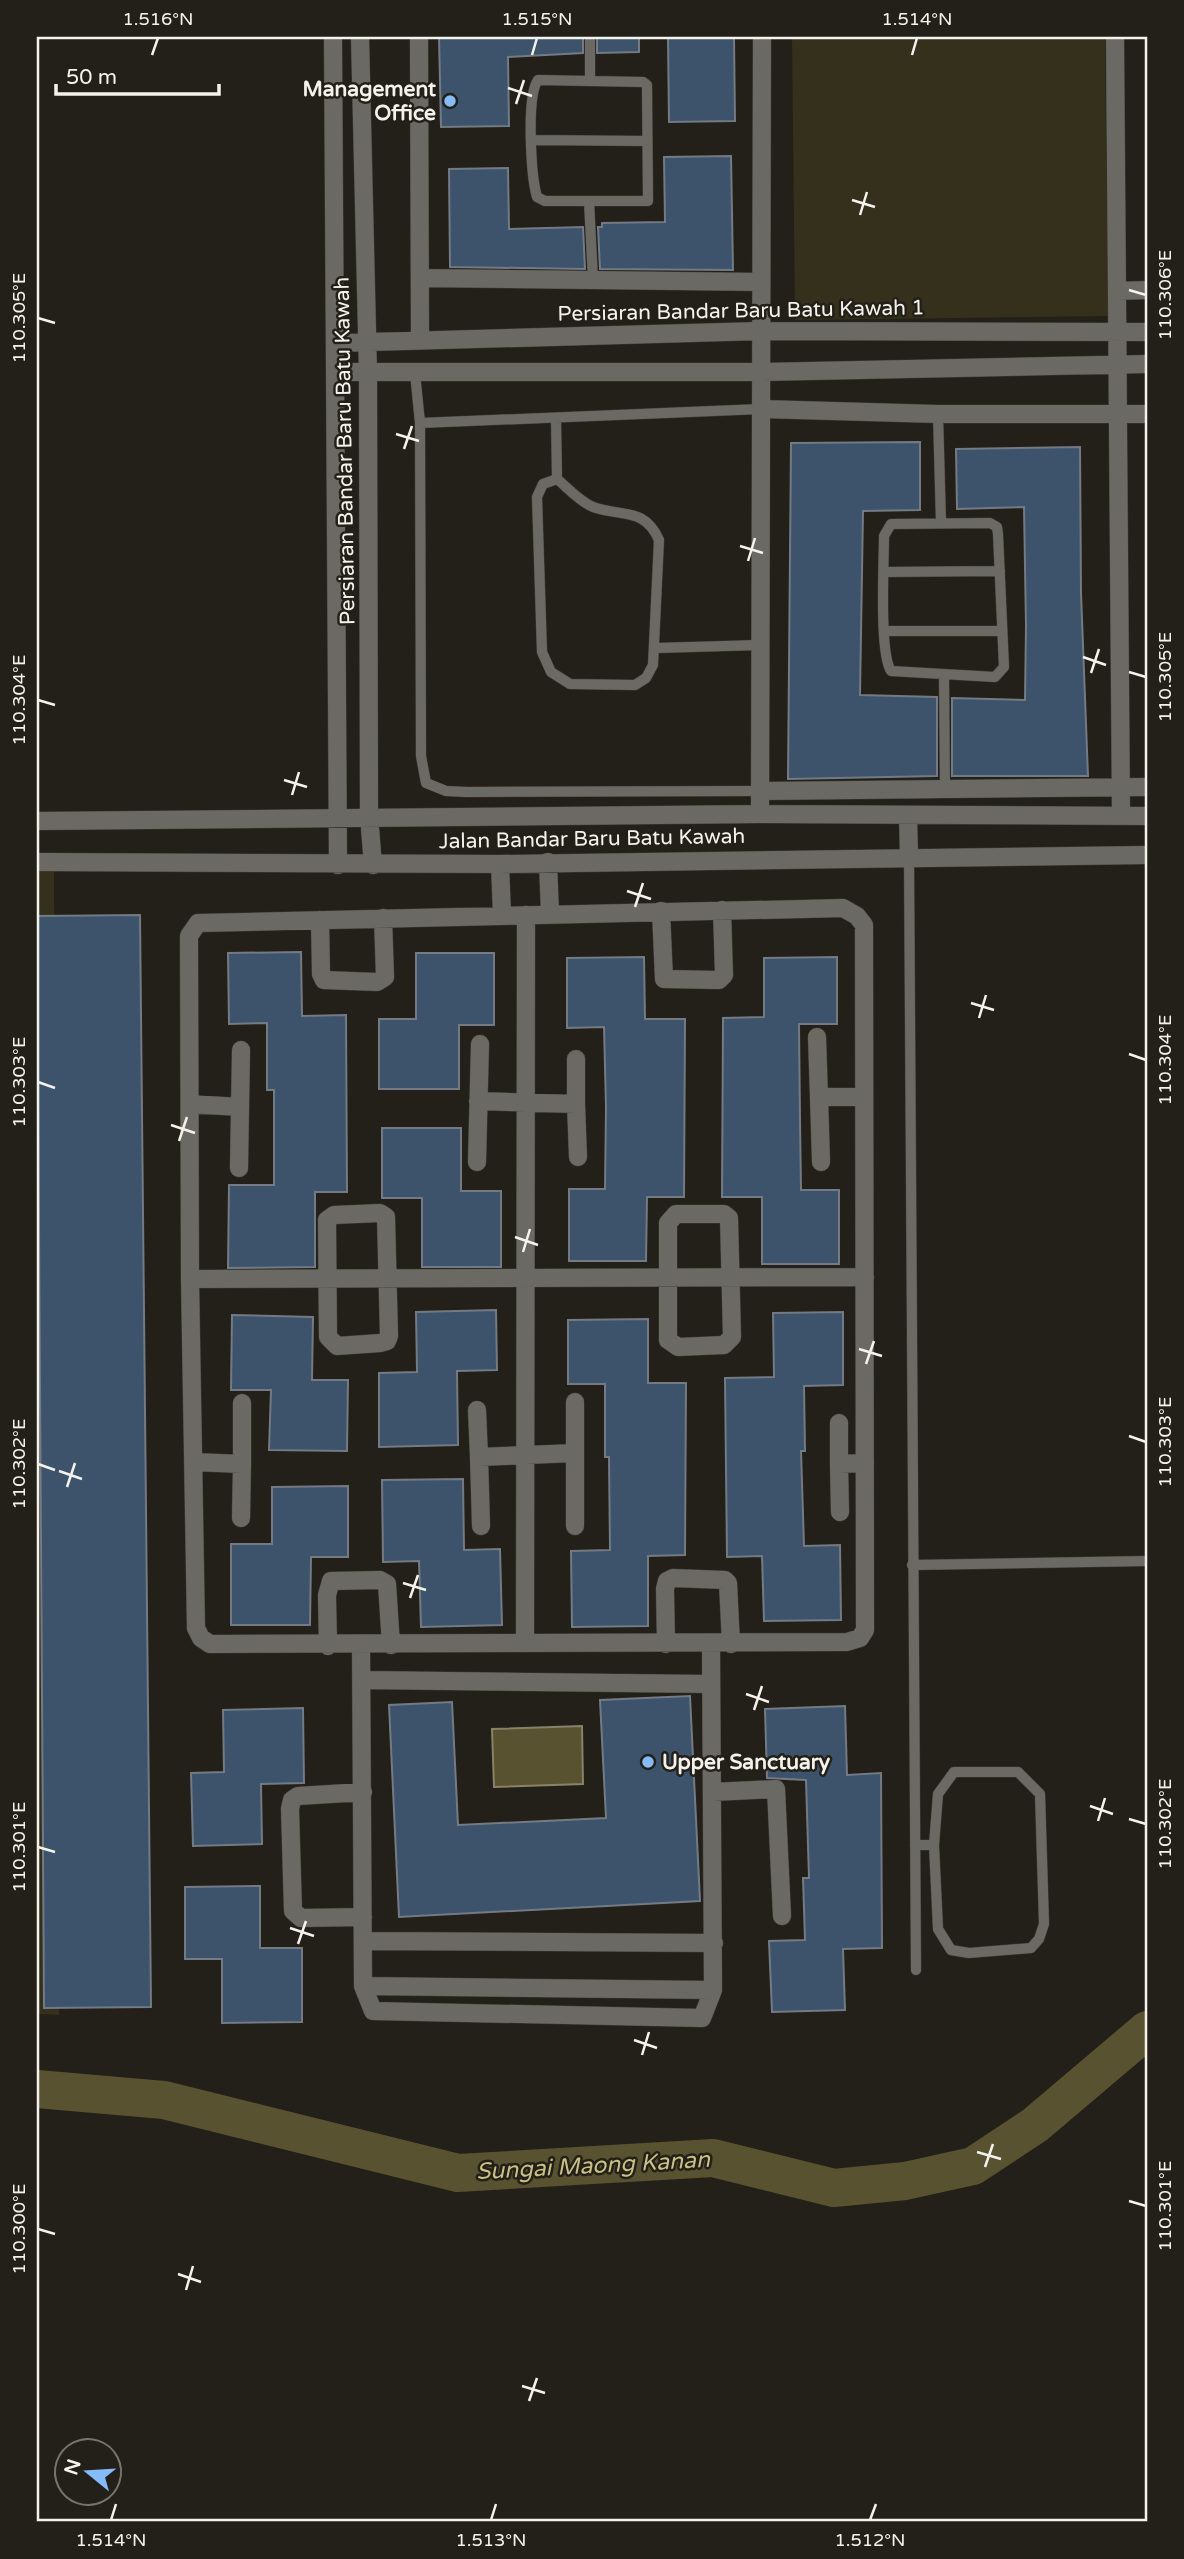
<svg xmlns="http://www.w3.org/2000/svg" width="1184" height="2559" viewBox="0 0 1184 2559" font-family="'Varela Round',sans-serif">
  <rect width="100%" height="100%" fill="#222018"/>
  <path fill="#34301c" d="M792 37H1105L1108 316 795 320Z
    M37 862H54L59 2015 37 2014Z"/>
  <path fill="#595231" stroke="#878269" stroke-width="2" d="M582 1726 583 1784 494 1787 492 1729Z"/>
  <g fill="none" stroke-linecap="round" stroke-linejoin="round">
    <path stroke="#595231" stroke-width="38" d="M37 2089 164 2100 458 2173 713 2158 834 2188 905 2181 973 2166 1035 2125 1147 2030"/>
  </g>
  <path fill="#3d536c" stroke="#737a83" stroke-width="2" d="M439 37H583V53L508 57 509 126 441 127Z
    M597 37H639V52L597 53Z
    M668 37H734L735 121 669 122Z
    M731 156 733 270 600 269 598 227H602V223L665 222 664 157Z
    M508 168 509 229 583 227 585 269 450 267 449 169Z
    M920 442V510L863 511 860 695 937 697V776L788 779 791 443Z
    M1080 447 1081 593 1088 776H952V698L1025 700 1026 626 1024 507 957 509 956 449Z
    M140 915 151 2007 44 2008 37 916Z
    M301 952 302 1016 346 1015 347 1192H315V1267L228 1268 229 1185H274V1090H267V1023L229 1024 228 953Z
    M416 953H494V1025H459V1089H379V1019H416Z
    M644 957 645 1019H685L684 1197H647L646 1261H569V1189H605L606 1107 604 1027 567 1028V958Z
    M837 957V1024H799L800 1120 801 1190H839V1264H762V1197H722L723 1018 764 1017V958Z
    M382 1128H461V1191H501V1267H422V1198H382Z
    M496 1310 497 1370 457 1371 458 1445 379 1447V1373L417 1372 416 1312Z
    M843 1312V1385L804 1386 805 1451H801L804 1546 840 1545 841 1620 764 1621 762 1556 727 1557 725 1378 774 1377 773 1313Z
    M232 1315 313 1317 312 1380H348L347 1451 269 1450 271 1390H231Z
    M648 1319V1383H686L685 1555 648 1556V1626L572 1627 571 1551 610 1550 609 1457H605V1384H568V1320Z
    M463 1479 464 1550 500 1549 502 1625 421 1627 419 1561 383 1562 382 1480Z
    M348 1486V1557H311L310 1625H231V1544H272V1487Z
    M690 1696 700 1901 399 1917 389 1705 452 1702 458 1825 606 1818 600 1700Z
    M845 1706 847 1775 881 1773 882 1948 843 1949 845 2010 772 2012 769 1941 805 1940 803 1878H809L806 1780 767 1778 765 1709Z
    M303 1708 304 1783 261 1784 262 1844 193 1846 191 1773 224 1772 223 1710Z
    M260 1886V1948H302V2022L222 2023V1959H185V1887Z"/>
  <g fill="none" stroke-linecap="round" stroke-linejoin="round">
    <defs>
      <path id="service" d="M590 37V81
        M538 80 643 82 647 85 648 201H545L537 197C531 176 526 96 538 80Z
        M532 140 647 141
        M589 201 593 280
        M415 373 420 423 421 756 426 783 446 791 467 792 760 791
        M938 414 941 523
        M556 418 557 479
        M420 423 761 409
        M557 479C568 488 579 501 593 507 621 517 645 507 659 540L653 665 646 678 635 685 570 684 551 672 542 652 537 497 543 484Z
        M990 523 997 527 998 534 1004 667 995 677 891 671C879 653 884 562 884 536L891 524Z
        M884 572 1000 571
        M885 631H1002
        M656 648 760 645
        M944 676 945 789
        M909 857 916 1970
        M912 1565 1147 1561
        M915 1845H934L938 1929 951 1950 969 1953 1031 1948 1039 1939 1044 1924 1040 1794 1018 1772H954L938 1794 934 1845"/>
      <path id="minor" d="M333 37 338 865
        M360 37 368 373 369 816 373 865
        M419 37 420 339
        M1115 37 1121 816
        M420 278 761 282
        M1117 291 1147 290
        M335 343 761 331 1147 332
        M335 372H761L1147 364
        M761 409 938 414H1147
        M760 791 1147 787
        M760 814 762 37
        M908 815 909 857
        M37 821 760 814 1147 816
        M37 862 500 864 1147 855
        M548 862 550 914
        M500 864 502 915
        M843 908 857 916 864 925 865 1630 860 1638 847 1642 210 1644 201 1638 196 1628 190 1279 189 936 198 923Z
        M661 911 664 979 719 980 724 975 722 910
        M320 920 321 974 324 980 377 982 385 977 383 918
        M817 1037 819 1097H864
        M576 1059V1104
        M819 1097 821 1162
        M478 1101 576 1104 578 1157
        M190 1104 240 1107
        M477 1162 480 1044
        M239 1168 241 1050
        M380 1213 386 1217 389 1336 387 1341 380 1343 337 1346 328 1337 327 1220 334 1215Z
        M676 1214H724L729 1218 732 1337 724 1345 678 1347 668 1340V1223Z
        M190 1279 865 1277
        M242 1403V1464
        M477 1410 479 1457 575 1453V1526
        M839 1423V1464L865 1463
        M575 1453V1402
        M479 1457 481 1526
        M193 1462 242 1464 241 1518
        M839 1464 840 1512
        M525 1643 526 915
        M666 1644 665 1589 667 1581 673 1578 725 1580 728 1583 731 1644
        M361 1645 363 1986 373 2011 702 2018 713 1990 711 1644
        M328 1646 327 1595 331 1581 380 1580 387 1584 391 1645
        M363 1680 710 1684
        M363 1792 298 1796 292 1800 290 1809 293 1911 301 1918 363 1917
        M713 1792 776 1789 782 1916
        M363 1941 714 1943
        M363 1986 713 1990"/>
    </defs>
    <use href="#service" stroke="#3f3d36" stroke-width="11"/>
    <use href="#minor" stroke="#3f3d36" stroke-width="19"/>
    <use href="#service" stroke="#6a6964" stroke-width="10"/>
    <use href="#minor" stroke="#6a6964" stroke-width="18"/>
  </g>
  <path fill="none" stroke="#f3f2ec" stroke-width="2.5" d="M152 55 158 38M532 55 537 38M912 55 917 38M508 88 532 96M516 104 524 80M852 200 875 207M860 215 867 192M1129 290 1146 295M38 318 55 323M396 434 419 441M404 449 412 426M740 546 763 553M748 561 755 538M1083 657 1106 665M1129 672 1146 677M1091 673 1099 649M38 700 55 705M284 780 307 787M292 795 299 772M627 891 651 899M635 907 643 883M971 1003 994 1010M979 1018 986 995M1129 1054 1146 1060M38 1082 55 1088M171 1125 195 1133M179 1141 187 1117M515 1237 538 1245M523 1252 530 1229M859 1349 882 1356M866 1364 874 1341M1129 1436 1146 1442M38 1464 55 1470M59 1471 82 1479M67 1487 75 1463M403 1583 426 1590M410 1598 418 1575M746 1694 769 1702M754 1710 762 1686M1090 1806 1113 1814M1129 1819 1146 1824M1098 1821 1105 1798M38 1847 55 1852M290 1928 314 1936M298 1944 306 1921M634 2040 657 2048M642 2055 649 2032M977 2152 1001 2159M985 2167 993 2144M1129 2201 1146 2206M38 2229 55 2234M178 2274 201 2282M186 2290 193 2266M522 2386 545 2393M529 2401 537 2378M111 2520 116 2504M491 2520 496 2504M870 2520 876 2504"/>
  <g fill="#85bbfb" stroke="#222018" stroke-width="2.5">
    <circle cx="450" cy="101" r="7"/>
    <circle cx="648" cy="1762" r="7"/>
  </g>
  <g text-anchor="middle" dominant-baseline="central" stroke-width="5" stroke-linejoin="round" paint-order="stroke">
    <g font-size="21" font-weight="bold" fill="#f3f2ec" stroke="#222018" text-anchor="end">
      <text x="436" y="89">Management<tspan x="436" dy="24">Office</tspan></text>
      <text x="662" y="1762" text-anchor="start">Upper Sanctuary</text>
    </g>
    <g font-size="21" fill="#f3f2ec" stroke="#222018">
      <text transform="translate(741 311) rotate(-1)">Persiaran Bandar Baru Batu Kawah 1</text>
      <text transform="translate(345 451) rotate(-91)">Persiaran Bandar Baru Batu Kawah</text>
      <text transform="translate(592 839) rotate(-1)">Jalan Bandar Baru Batu Kawah</text>
    </g>
    <g font-size="23" font-style="italic" fill="#cbbf83" stroke="#222018">
      <text transform="translate(593 2166) rotate(-3)">Sungai Maong Kanan</text>
    </g>
  </g>
  <rect width="1184" height="2559" fill="none" stroke="#222018" stroke-width="77"/>
  <g transform="translate(88 2472) rotate(288)"><circle r="33" fill="#222018" stroke="#76746d" stroke-width="2"/>
  <path d="M0-5L12 26L0 18L-12 26Z" fill="#85bbfb"/>
  <text y="-10" font-size="19" font-weight="bold" text-anchor="middle" fill="#f3f2ec">N</text>
  </g>
  <path d="M56 84v10h163v-10" fill="none" stroke="#f3f2ec" stroke-width="3.5"/>
  <text x="66" y="84" font-size="21" fill="#f3f2ec" stroke="#222018" stroke-width="5" paint-order="stroke">50 m</text>
  <rect x="38" y="38" width="1108" height="2482" fill="none" stroke="#f3f2ec" stroke-width="2.5"/>
  <g font-size="18" text-anchor="middle" fill="#f3f2ec">
    <text x="158" y="25">1.516°N</text>
    <text x="537" y="25">1.515°N</text>
    <text x="917" y="25">1.514°N</text>
    <text transform="translate(1165 295) rotate(-90)" y="6">110.306°E</text>
    <text transform="translate(19 318) rotate(-90)" y="6">110.305°E</text>
    <text transform="translate(1165 677) rotate(-90)" y="6">110.305°E</text>
    <text transform="translate(19 700) rotate(-90)" y="6">110.304°E</text>
    <text transform="translate(1165 1060) rotate(-90)" y="6">110.304°E</text>
    <text transform="translate(19 1082) rotate(-90)" y="6">110.303°E</text>
    <text transform="translate(1165 1442) rotate(-90)" y="6">110.303°E</text>
    <text transform="translate(19 1464) rotate(-90)" y="6">110.302°E</text>
    <text transform="translate(1165 1824) rotate(-90)" y="6">110.302°E</text>
    <text transform="translate(19 1847) rotate(-90)" y="6">110.301°E</text>
    <text transform="translate(1165 2206) rotate(-90)" y="6">110.301°E</text>
    <text transform="translate(19 2229) rotate(-90)" y="6">110.300°E</text>
    <text x="111" y="2546">1.514°N</text>
    <text x="491" y="2546">1.513°N</text>
    <text x="870" y="2546">1.512°N</text>
  </g>
</svg>
